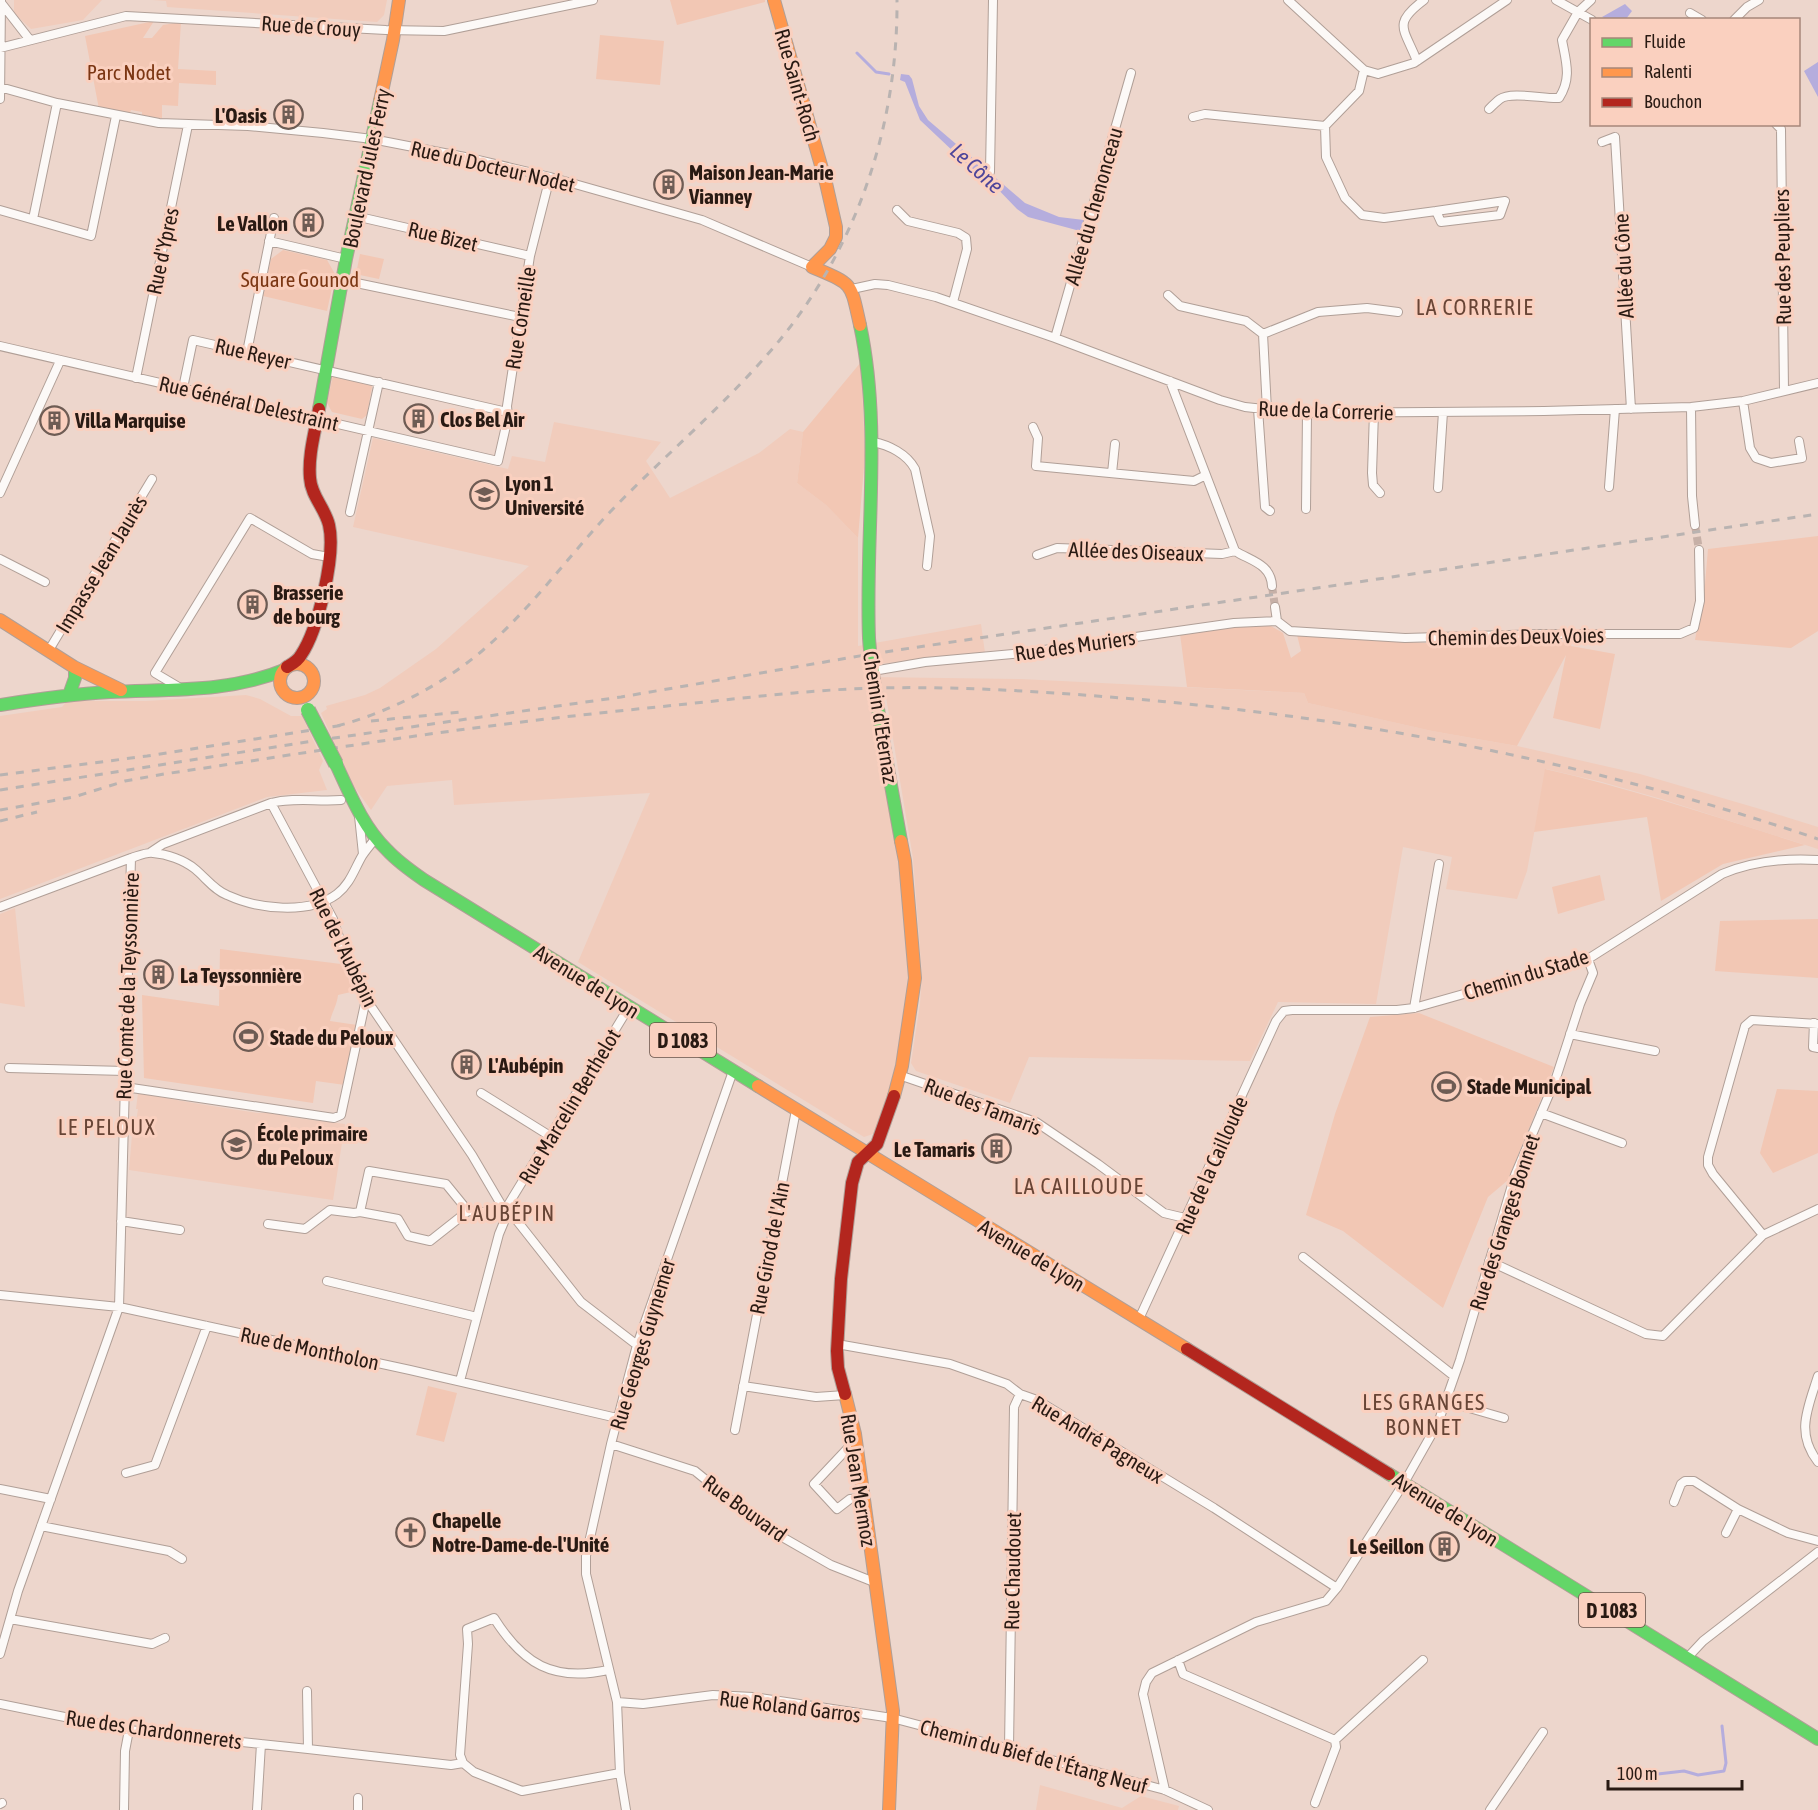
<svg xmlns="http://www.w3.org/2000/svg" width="1818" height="1810" viewBox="0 0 1818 1810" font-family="'Asap Condensed',sans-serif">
  <rect width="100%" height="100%" fill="#edd6cc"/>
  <path fill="#f1ccbc" d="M14 0H102L83 20 31 29 14 13Z
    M152 0H387L384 15 377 22 167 7 166 1Z
    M554 422 661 442 646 461 670 498 759 453 790 429 803 432 797 483 826 505 858 538V646L981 624 985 653 869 665 870 677 1021 679 1304 693 1308 703 1432 731 1517 746 1640 774 1760 809 1818 827V849L1658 798 1602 782 1546 769 1527 871 1517 899 1446 889 1452 857 1403 847 1376 1004 1278 1002 1250 1061 1029 1057 1010 1103 916 1071 911 1063 920 1004 922 975 913 858 886 697 870 695 899 856 908 977 906 1009 898 1054 889 1091 878 1127 873 1134 864 1137 578 962 650 793 454 805 452 780 387 786 371 810 353 785 321 713 327 709 326 706 365 695 380 688 436 649 529 566 353 527 373 438 508 469 512 456 545 462Z
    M246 695 260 699 291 716H302L323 761 319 770 327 790 267 797 0 899V716L62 707 67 701H146Z
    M15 908 25 1007 0 1003V914Z
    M138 1093 199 1104 257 1113H277L288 1117 345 1124 333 1200 129 1170 132 1135H134L138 1109H136Z
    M1040 1785 1122 1808 1141 1796 1179 1806 1178 1810H1036Z"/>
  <path fill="#f2c7b4" d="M670 0H765V2L677 25Z
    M154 21 143 38H152L163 25 181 22 178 69 216 71V85L179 83 178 106 162 105V118L142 117V112L131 110 129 115 99 109 85 36Z
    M600 35 664 41 660 85 596 79Z
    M283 250 327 260 335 274 327 311 263 296 271 259Z
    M360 254 384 259 379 279 360 275 357 269Z
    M861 362 865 455 858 538 826 505 797 483 803 432Z
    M333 375 371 384 372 387 367 415 362 419 332 412 327 403Z
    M1818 536V631L1791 648 1695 640 1705 584 1708 549Z
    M1239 626H1271L1283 633 1291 658 1301 651 1297 635 1440 644 1572 642 1571 646 1615 654 1600 729 1553 718 1566 655 1517 746 1432 731 1308 703 1304 693 1187 687 1180 634Z
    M1545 769C1633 789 1719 818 1805 845L1723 864 1661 901 1647 817 1534 832Z
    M1600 875 1605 900 1558 914 1552 887Z
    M1818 919V978L1715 971 1720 921Z
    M220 949 341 964 355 991 338 995C337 1005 332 1012 330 1021L357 1025 345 1085 316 1081 313 1103 144 1078 142 995 219 1006Z
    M1419 1013 1554 1067 1508 1180 1488 1197 1443 1308 1343 1231 1306 1215 1335 1114 1370 1017Z
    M1777 1089 1818 1091V1153L1773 1173 1760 1153Z
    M428 1386 457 1393 444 1442 416 1435Z"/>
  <path fill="#b5addd" d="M1625 4 1632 11 1626 19H1607L1602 17Z
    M1818 62V97L1804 71Z
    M901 74 909 75 912 79 919 106 928 120 1025 203 1059 217 1084 220 1080 231 1028 217 1017 209 991 182 973 170 920 120 905 82 900 80Z"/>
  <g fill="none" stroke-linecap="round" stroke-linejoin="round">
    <path stroke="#b5addd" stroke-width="3" d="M857 53 876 72 889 74
      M1623 1778 1684 1771 1698 1775 1724 1771 1726 1763 1722 1726"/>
    <path stroke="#c6b0a7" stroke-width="8" stroke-dasharray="8 4" stroke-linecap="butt" d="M1695 525 1699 550
      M1272 586 1275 607"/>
    <defs>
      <path id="street" d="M1288 0 1364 70 1378 74 1414 63 1507 0
        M1556 0 1592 20
        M2 4 30 40
        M1690 13 1702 20
        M1734 20 1747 7 1759 0
        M0 48 126 16 386 30 444 31 593 0
        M1417 61C1404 28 1392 24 1424 0
        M1364 70 1359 91 1325 126 1326 157 1345 198 1362 215 1384 218 1436 211 1441 222 1500 215 1505 201 1436 211
        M0 87 57 103 159 123 248 126 323 133 372 139 470 158 550 177 702 220 812 267
        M0 99 1 0
        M1489 109C1492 106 1496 102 1500 99 1511 91 1544 99 1559 98 1572 78 1566 62 1562 40L1578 12 1591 0
        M1193 117 1205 114 1325 126
        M1776 124 1781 129 1784 391
        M1602 142 1615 137 1631 409
        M990 172 993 0
        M0 210 91 236 116 116
        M897 210 908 221 958 233 966 238 967 249 953 302
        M355 216 530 256
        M33 219 57 103
        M269 241 346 259
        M342 280 520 317
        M852 289 875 284 888 285 936 297 1055 338 1220 400 1245 407 1301 413 1544 411 1691 407 1743 401 1818 383
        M1168 295 1180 306 1246 321 1263 334
        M1055 338 1131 73
        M0 346 498 461 508 417 507 406 530 256 550 177
        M247 352 274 218
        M136 378 188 125
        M1170 381 1235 551C1251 561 1271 564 1272 586
        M183 388 193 340 507 412
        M1743 401 1750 448 1756 458 1771 463 1802 458 1799 441
        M1691 407 1692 496 1695 525
        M1258 409 1265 507 1270 511
        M1267 410 1263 334 1318 312 1367 308 1398 312
        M1374 412 1372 473 1373 485 1380 493
        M1033 427 1038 438 1036 466 1194 481 1206 475
        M873 442C889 445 907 454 915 469L930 536 927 566
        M1112 473 1115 444
        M1609 487 1615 409
        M1438 488 1443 412
        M0 493 60 361
        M1306 509 1307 413
        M350 512 379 382
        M1037 555 1057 548 1222 554 1235 551
        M0 559 45 582
        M1275 607 1277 621 1290 631 1405 638 1542 634H1680L1694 628 1700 601 1699 550
        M49 650 152 479
        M873 671 925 662 1023 653 1234 623 1277 621
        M182 689 155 673 250 518 312 554 329 557
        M271 803 333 919 350 969 366 999 472 1155 502 1206
        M359 816 363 854
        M151 852 163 844 271 803C294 797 318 802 341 800
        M0 907 131 858C138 856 146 852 153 853 167 854 184 860 195 869 206 878 214 890 227 895 257 909 309 915 337 894 350 884 354 870 362 856 366 850 371 844 376 838
        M1414 1008 1439 864
        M1814 1023 1813 1047 1818 1048
        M1570 1034 1655 1051
        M9 1068 125 1071
        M899 1075 1036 1122 1098 1164 1164 1213 1185 1218
        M125 1087 334 1118 341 1115 366 999
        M481 1093 550 1136
        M1541 1113 1622 1143
        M508 1205 629 1007
        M360 1212 369 1171 446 1184 468 1211
        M514 1217 581 1302 637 1345
        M121 1221 180 1230
        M268 1224 305 1229 330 1210 354 1213 360 1212 398 1219 408 1236 430 1241 468 1211 498 1213
        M1763 1235 1713 1174 1708 1165V1157L1745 1026 1752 1020 1818 1024
        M1303 1257 1454 1376
        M1489 1261 1646 1334 1663 1336 1763 1235 1818 1209
        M327 1281 477 1317
        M0 1295 119 1307 410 1370 617 1418
        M1139 1319 1276 1021 1284 1011 1292 1010H1397L1414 1008 1588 959 1722 874C1753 861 1785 858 1818 860
        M837 1344 950 1364 1007 1384 1020 1394 1037 1400 1214 1508 1337 1588
        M1818 1376C1808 1408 1795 1433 1818 1462
        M460 1381 499 1234 504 1222
        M743 1386 816 1397 845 1395
        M1445 1401 1504 1418
        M735 1430 796 1110
        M611 1444 695 1471 763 1526 831 1565 874 1582
        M857 1447 847 1449 814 1484 837 1509 850 1499 863 1498
        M126 1473 155 1465 207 1326
        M0 1489 51 1499
        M1674 1502 1681 1484 1685 1481H1694L1738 1509 1788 1533 1818 1541
        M41 1526 169 1551 182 1559
        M1726 1533 1738 1509
        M10 1619 152 1644 165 1638
        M0 1654 18 1591 119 1307 131 858
        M1688 1657 1703 1641 1818 1552
        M1178 1660 1183 1674 1335 1740 1336 1747 1315 1803
        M608 1670C553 1682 523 1664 494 1618L467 1629 468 1644 460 1755 463 1763 474 1772 522 1791 620 1773
        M307 1691 308 1749 451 1765 463 1763
        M617 1702 643 1704 713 1695 753 1697 892 1718 1165 1790 1208 1810
        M0 1704 129 1730 308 1749
        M1335 1740 1423 1660
        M1009 1748 1014 1407 1020 1394
        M1165 1790 1143 1694 1146 1682 1152 1673 1256 1622 1326 1601 1337 1588 1404 1483 1438 1423 1460 1360 1515 1175 1556 1078 1580 1004 1593 973 1588 959
        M358 1798V1810
        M0 1804 2 1803
        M124 1810 125 1751 129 1730
        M257 1810 261 1744
        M626 1810 620 1773 617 1702 586 1574V1556L611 1444 637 1345 733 1071
        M1490 1810 1543 1732"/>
      <path id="fast" d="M860 325C882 428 865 534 869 638 870 655 873 672 875 688 882 739 892 790 901 841
        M319 409 346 259 380 101
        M69 695 75 678V670
        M0 705C37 699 73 694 110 692 170 689 228 693 284 670
        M336 764C350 794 363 827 387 850 398 862 411 871 424 880L758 1086
        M1389 1474 1818 1739"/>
      <path id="slow" d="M774 0 826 183 836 227V237L830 249 812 267C854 285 850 281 860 325
        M380 101 393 40 399 0
        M0 620 74 667 121 690
        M280 681a17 17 0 1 1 34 0a17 17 0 1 1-34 0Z
        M758 1086 1187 1349
        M894 1096 902 1066 915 978 905 861 901 841
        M845 1394 855 1434 893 1711 889 1810"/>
      <path id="jam" d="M287 667C292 664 298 661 301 655 318 630 336 555 329 525 325 508 311 496 310 478 308 455 315 432 319 409
        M1187 1349 1389 1474
        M845 1394 838 1368 837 1351 841 1279 852 1183 858 1162 877 1144 894 1096"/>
    </defs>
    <use href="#street" stroke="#b09f97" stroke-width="10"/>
    <use href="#fast" stroke="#b09f97" stroke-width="14"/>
    <use href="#slow" stroke="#b09f97" stroke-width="14"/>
    <use href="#jam" stroke="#b09f97" stroke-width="14"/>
    <use href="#street" stroke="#fcf9f7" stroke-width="8"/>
    <use href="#fast" stroke="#63d668" stroke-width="12"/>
    <use href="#slow" stroke="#ff974d" stroke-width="12"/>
    <use href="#jam" stroke="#b3261e" stroke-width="12"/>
    <path stroke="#b9b3b1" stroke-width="3" stroke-dasharray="8 8" stroke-linecap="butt" d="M371 721 461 712
      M337 726C390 712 440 686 482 651 530 610 567 558 610 512 661 459 718 411 767 355 854 257 898 130 897 0
      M0 775 147 756 344 725
      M0 790 313 741 621 697 871 654 1818 514
      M0 810 74 797 125 781 164 774C281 757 397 737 514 723 561 717 609 712 657 707 729 700 802 690 875 688 962 686 1049 692 1135 699 1367 719 1597 764 1818 839
      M0 821 37 812"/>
    <defs>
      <path id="fast-bridge" d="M308 710 336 764"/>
    </defs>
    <use href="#fast-bridge" stroke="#b09f97" stroke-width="16" stroke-linecap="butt"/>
    <use href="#fast-bridge" stroke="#63d668" stroke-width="14"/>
  </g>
  <defs>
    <symbol id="building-ring" viewBox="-11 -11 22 22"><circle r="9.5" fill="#fad0bf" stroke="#6e5c54" stroke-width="1.5"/><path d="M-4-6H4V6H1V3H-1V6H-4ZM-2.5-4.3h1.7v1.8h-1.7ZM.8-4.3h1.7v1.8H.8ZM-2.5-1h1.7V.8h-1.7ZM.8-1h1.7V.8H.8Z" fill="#6e5c54"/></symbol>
    <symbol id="university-ring" viewBox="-11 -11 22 22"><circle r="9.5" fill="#fad0bf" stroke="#6e5c54" stroke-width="1.5"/><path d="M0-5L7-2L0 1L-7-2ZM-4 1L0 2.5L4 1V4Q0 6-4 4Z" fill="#6e5c54"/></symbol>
    <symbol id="stadium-ring" viewBox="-11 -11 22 22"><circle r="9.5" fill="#fad0bf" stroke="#6e5c54" stroke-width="1.5"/><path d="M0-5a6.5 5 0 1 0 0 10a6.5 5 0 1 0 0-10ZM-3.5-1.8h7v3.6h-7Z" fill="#6e5c54"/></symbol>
    <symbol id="school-ring" viewBox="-11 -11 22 22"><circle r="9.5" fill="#fad0bf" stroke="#6e5c54" stroke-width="1.5"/><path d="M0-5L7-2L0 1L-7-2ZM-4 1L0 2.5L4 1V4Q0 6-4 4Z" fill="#6e5c54"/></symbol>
    <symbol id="church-ring" viewBox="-11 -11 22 22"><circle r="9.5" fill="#fad0bf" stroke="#6e5c54" stroke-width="1.5"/><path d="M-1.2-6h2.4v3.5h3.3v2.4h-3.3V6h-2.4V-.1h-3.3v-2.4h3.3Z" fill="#6e5c54"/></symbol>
  </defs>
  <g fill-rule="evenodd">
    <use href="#building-ring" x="272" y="98" width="33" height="33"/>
    <use href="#building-ring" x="652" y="168" width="33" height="33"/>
    <use href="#building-ring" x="292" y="206" width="33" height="33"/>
    <use href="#building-ring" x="402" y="402" width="33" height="33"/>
    <use href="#building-ring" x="38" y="404" width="33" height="33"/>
    <use href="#university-ring" x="468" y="478" width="33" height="33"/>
    <use href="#building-ring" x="236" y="588" width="33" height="33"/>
    <use href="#building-ring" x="142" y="958" width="33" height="33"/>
    <use href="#stadium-ring" x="232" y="1020" width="33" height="33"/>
    <use href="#building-ring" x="450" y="1048" width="33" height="33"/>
    <use href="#stadium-ring" x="1430" y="1070" width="33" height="33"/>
    <use href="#school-ring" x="220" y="1128" width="33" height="33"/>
    <use href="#building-ring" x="980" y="1132" width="33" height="33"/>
    <use href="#church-ring" x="394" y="1516" width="33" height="33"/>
    <use href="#building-ring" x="1428" y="1530" width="33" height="33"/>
  </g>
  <g text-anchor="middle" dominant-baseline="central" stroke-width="6" stroke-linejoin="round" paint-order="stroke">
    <g fill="#fad0bf" stroke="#685147" stroke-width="1.5">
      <rect x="650" y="1023" width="66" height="34" rx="4.5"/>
      <rect x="1579" y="1593" width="66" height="34" rx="4.5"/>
    </g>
    <g font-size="20" font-weight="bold" fill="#291a13">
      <text x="683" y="1040">D 1083</text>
      <text x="1612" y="1610">D 1083</text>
    </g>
    <g font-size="21" fill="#291a13" stroke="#fad0bf">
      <text transform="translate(311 26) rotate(4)">Rue de Crouy</text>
      <text transform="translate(798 85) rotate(74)">Rue Saint-Roch</text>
      <text transform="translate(493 166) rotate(13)">Rue du Docteur Nodet</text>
      <text transform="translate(366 168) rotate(-78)">Boulevard Jules Ferry</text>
      <text transform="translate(1093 206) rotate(-74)">Allée du Chenonceau</text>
      <text transform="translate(443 236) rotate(13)">Rue Bizet</text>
      <text transform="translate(162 251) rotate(-78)">Rue d'Ypres</text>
      <text transform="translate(1782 257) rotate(-91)">Rue des Peupliers</text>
      <text transform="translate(1623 266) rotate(-93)">Allée du Cône</text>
      <text transform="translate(520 318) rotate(-81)">Rue Corneille</text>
      <text transform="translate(253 353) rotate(13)">Rue Reyer</text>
      <text transform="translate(249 403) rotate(13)">Rue Général Delestraint</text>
      <text transform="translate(1326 410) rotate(2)">Rue de la Correrie</text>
      <text transform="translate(1136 551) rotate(2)">Allée des Oiseaux</text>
      <text transform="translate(101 564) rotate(-59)">Impasse Jean Jaurès</text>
      <text transform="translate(1516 636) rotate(-1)">Chemin des Deux Voies</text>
      <text transform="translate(1075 645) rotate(-8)">Rue des Muriers</text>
      <text transform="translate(881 717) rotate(81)">Chemin d'Eternaz</text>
      <text transform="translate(344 947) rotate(64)">Rue de l'Aubépin</text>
      <text transform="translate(1526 974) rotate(-17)">Chemin du Stade</text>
      <text transform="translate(587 981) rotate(32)">Avenue de Lyon</text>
      <text transform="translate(127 986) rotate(-88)">Rue Comte de la Teyssonnière</text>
      <text transform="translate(569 1106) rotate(-59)">Rue Marcelin Berthelot</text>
      <text transform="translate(983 1106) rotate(21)">Rue des Tamaris</text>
      <text transform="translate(1211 1165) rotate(-66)">Rue de la Cailloude</text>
      <text transform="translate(1504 1222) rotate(-72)">Rue des Granges Bonnet</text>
      <text transform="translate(769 1248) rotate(-79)">Rue Girod de l'Ain</text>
      <text transform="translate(1032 1255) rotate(31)">Avenue de Lyon</text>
      <text transform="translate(642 1344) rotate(-73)">Rue Georges Guynemer</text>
      <text transform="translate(310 1348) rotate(12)">Rue de Montholon</text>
      <text transform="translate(1098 1439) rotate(31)">Rue André Pagneux</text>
      <text transform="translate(859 1480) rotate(81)">Rue Jean Mermoz</text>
      <text transform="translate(745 1508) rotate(36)">Rue Bouvard</text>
      <text transform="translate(1446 1509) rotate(32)">Avenue de Lyon</text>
      <text transform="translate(1012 1571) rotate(-89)">Rue Chaudouet</text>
      <text transform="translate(790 1706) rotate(7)">Rue Roland Garros</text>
      <text transform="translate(154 1729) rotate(8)">Rue des Chardonnerets</text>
      <text transform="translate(1034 1756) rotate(15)">Chemin du Bief de l'Étang Neuf</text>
    </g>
    <g font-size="21" fill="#7b3613" stroke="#fad0bf">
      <text x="129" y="72">Parc Nodet</text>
      <text x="300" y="279">Square Gounod</text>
    </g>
    <g font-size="21" font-weight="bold" fill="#291a13" stroke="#fad0bf" text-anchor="start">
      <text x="267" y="115" text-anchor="end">L'Oasis</text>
      <text x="689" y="172">Maison Jean-Marie<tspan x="689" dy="24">Vianney</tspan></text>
      <text x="288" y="223" text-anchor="end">Le Vallon</text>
      <text x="440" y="419">Clos Bel Air</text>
      <text x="75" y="420">Villa Marquise</text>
      <text x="505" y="483">Lyon 1<tspan x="505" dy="24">Université</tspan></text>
      <text x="273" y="592">Brasserie<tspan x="273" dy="24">de bourg</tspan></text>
      <text x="180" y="975">La Teyssonnière</text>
      <text x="270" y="1037">Stade du Peloux</text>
      <text x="488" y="1065">L'Aubépin</text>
      <text x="1467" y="1086">Stade Municipal</text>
      <text x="257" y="1133">École primaire<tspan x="257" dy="24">du Peloux</tspan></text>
      <text x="975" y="1149" text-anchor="end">Le Tamaris</text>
      <text x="432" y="1520">Chapelle<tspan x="432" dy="24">Notre-Dame-de-l'Unité</tspan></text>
      <text x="1424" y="1546" text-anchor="end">Le Seillon</text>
    </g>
    <g font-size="22" font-style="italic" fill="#4e459a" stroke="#fad0bf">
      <text transform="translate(977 168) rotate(42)">Le Cône</text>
    </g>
    <g font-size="22" letter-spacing="1.5" fill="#684536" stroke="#fad0bf">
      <text x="1475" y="307">LA CORRERIE</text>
      <text x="107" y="1127">LE PELOUX</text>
      <text x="1079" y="1186">LA CAILLOUDE</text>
      <text x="507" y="1213">L'AUBÉPIN</text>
      <text x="1424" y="1402">LES GRANGES<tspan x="1424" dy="25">BONNET</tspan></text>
    </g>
  </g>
  <rect x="1590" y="18" width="210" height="108" fill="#fad0bf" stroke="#a6877a" stroke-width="1.5"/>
  <rect x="1602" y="38" width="30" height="9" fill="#63d668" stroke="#a6877a" stroke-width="1.5"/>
  <text x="1644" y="48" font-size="18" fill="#291a13">Fluide</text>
  <rect x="1602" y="68" width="30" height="9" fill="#ff974d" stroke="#a6877a" stroke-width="1.5"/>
  <text x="1644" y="78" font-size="18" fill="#291a13">Ralenti</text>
  <rect x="1602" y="98" width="30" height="9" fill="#b3261e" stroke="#a6877a" stroke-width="1.5"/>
  <text x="1644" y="108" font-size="18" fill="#291a13">Bouchon</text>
  <path d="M1608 1780v9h134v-9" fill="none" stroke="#291a13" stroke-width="3"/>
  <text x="1617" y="1780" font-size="18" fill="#291a13" stroke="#fad0bf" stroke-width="4.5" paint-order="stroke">100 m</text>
</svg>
